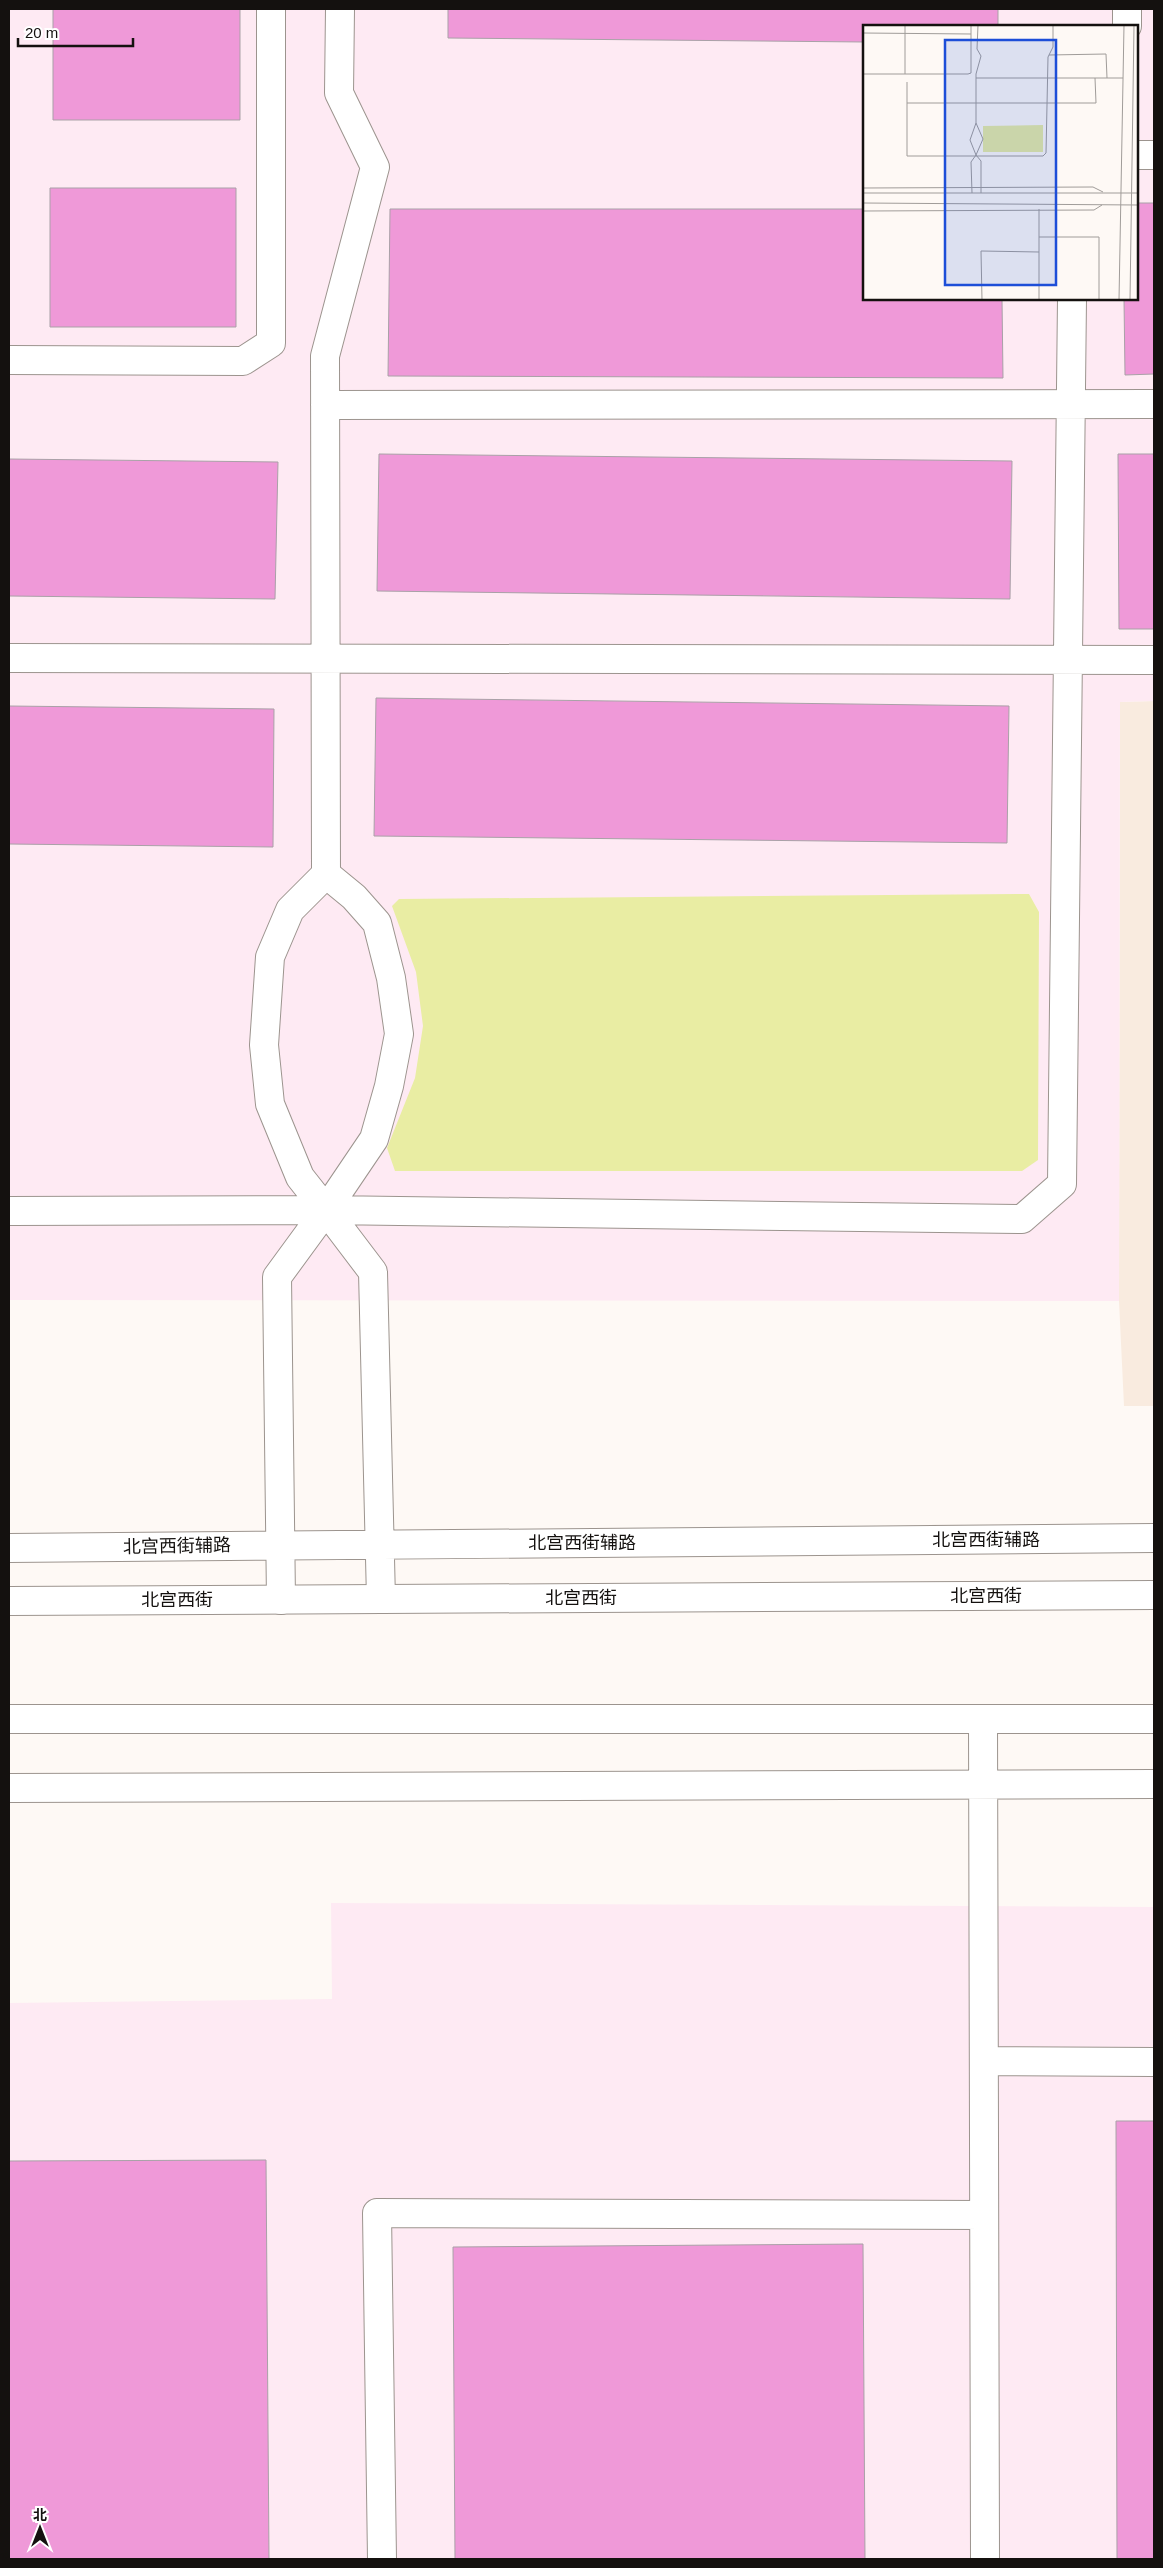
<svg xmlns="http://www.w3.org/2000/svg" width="1163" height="2568" viewBox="0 0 1163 2568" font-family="Helvetica,'Noto Sans SC',sans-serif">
  <rect width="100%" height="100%" fill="#fef9f5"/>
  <path fill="#f9ebdf" d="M1154 701V1406H1124L1119 1301 1120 702Z"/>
  <path fill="#feeaf3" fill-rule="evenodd" d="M9 9H1154V701L1120 702 1119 1301 9 1300ZM864 26H1137V299H864Z
    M331 1903 1154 1907V2559H9V2003L332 1999Z"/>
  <path fill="#e9eda3" d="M1029 894 1039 912 1038 1160 1022 1171H395L387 1148 415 1078 423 1026 416 972 392 906 399 899Z"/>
  <path fill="#ef99d8" stroke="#a9a1a7" d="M53 9H240V120H53Z
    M448 9H998V26H864V42L448 38Z
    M50 188H236V327H50Z
    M1137 203H1154V374L1125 375 1124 299H1137Z
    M390 209H864V299H1002L1003 378 388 376Z
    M379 454 1012 461 1010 599 377 591Z
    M1118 454H1154V629H1119Z
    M9 459 278 462 275 599 9 596Z
    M376 698 1009 706 1007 843 374 836Z
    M9 706 274 709 273 847 9 844Z
    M1116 2121H1154V2559H1117Z
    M266 2160 269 2559H9V2161Z
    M863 2244 865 2559H455L453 2247Z"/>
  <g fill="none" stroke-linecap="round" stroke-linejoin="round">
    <defs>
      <path id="minor" d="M1127 26V9
        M1137 155H1154
        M9 360 243 361 271 343V9
        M325 405 1154 404
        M9 658 1154 660
        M326 874 354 897 377 923 391 978 399 1034 389 1086 374 1139 326 1210 300 1177 270 1104 264 1045 270 957 290 910 326 874 325 356 375 167 339 93 340 9
        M9 1211 326 1210 1022 1219 1062 1184 1072 299
        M9 1548 1154 1538
        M281 1600 277 1277 326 1210 373 1272 381 1599
        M983 1719 985 2559
        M9 1788 1154 1784
        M984 2061 1154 2062
        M382 2559 377 2213 984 2215"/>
      <path id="major" d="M9 1601 1154 1595
        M9 1719H1154"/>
    </defs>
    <use href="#minor" stroke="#9c948e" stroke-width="30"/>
    <use href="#major" stroke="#9c948e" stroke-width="30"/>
    <use href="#minor" stroke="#fff" stroke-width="28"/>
    <use href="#major" stroke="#fff" stroke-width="28"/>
  </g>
  <g text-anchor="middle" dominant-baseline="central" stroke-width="4" stroke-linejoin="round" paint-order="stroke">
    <g font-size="18" fill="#14110f" stroke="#fff">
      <text x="986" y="1540">北宫西街辅路</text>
      <text x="582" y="1543">北宫西街辅路</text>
      <text transform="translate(177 1546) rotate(-1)">北宫西街辅路</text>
      <text x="986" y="1596">北宫西街</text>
      <text x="581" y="1598">北宫西街</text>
      <text x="177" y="1600">北宫西街</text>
    </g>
  </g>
  <g transform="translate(863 25)">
    <rect width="275" height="275" fill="#fef9f5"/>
    <path d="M180 100V127H120V101Z" fill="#e9eda3"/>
    <path fill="none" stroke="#a09c99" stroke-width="1" d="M42 0V49M0 8 108 9M186 30 243 29 244 53M0 49H105L108 48V0M113 53H260M44 57V131H180L183 128 185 32 190 22V0M44 78H233L232 53M113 98 120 114 113 130 107 115 113 98V49L118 31 114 24 115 0M0 163 230 162 240 167M0 168H275M109 168 108 137 113 130 118 136V168M0 178 275 180M176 184V275M0 186 231 185 239 180M176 212H236V275M119 275 118 226 176 227M256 275 261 0M267 275 271 0"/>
    <path fill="#1d4ed8" fill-opacity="0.15" stroke="#1d4ed8" stroke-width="2.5" d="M82 15H193V260H82Z"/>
    <rect width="275" height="275" fill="none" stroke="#14110f" stroke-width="2.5"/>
  </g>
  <rect width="1163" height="2568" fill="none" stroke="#14110f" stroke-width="20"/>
  <g transform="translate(40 2528)" stroke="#ffffff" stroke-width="4" paint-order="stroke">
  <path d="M0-4L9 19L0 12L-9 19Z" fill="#14110f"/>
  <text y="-8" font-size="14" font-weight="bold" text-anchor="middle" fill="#14110f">北</text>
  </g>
  <path d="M18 38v8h115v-8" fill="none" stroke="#14110f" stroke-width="2.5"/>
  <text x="25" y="38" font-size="15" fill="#14110f" stroke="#ffffff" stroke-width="4" paint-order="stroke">20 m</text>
</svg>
